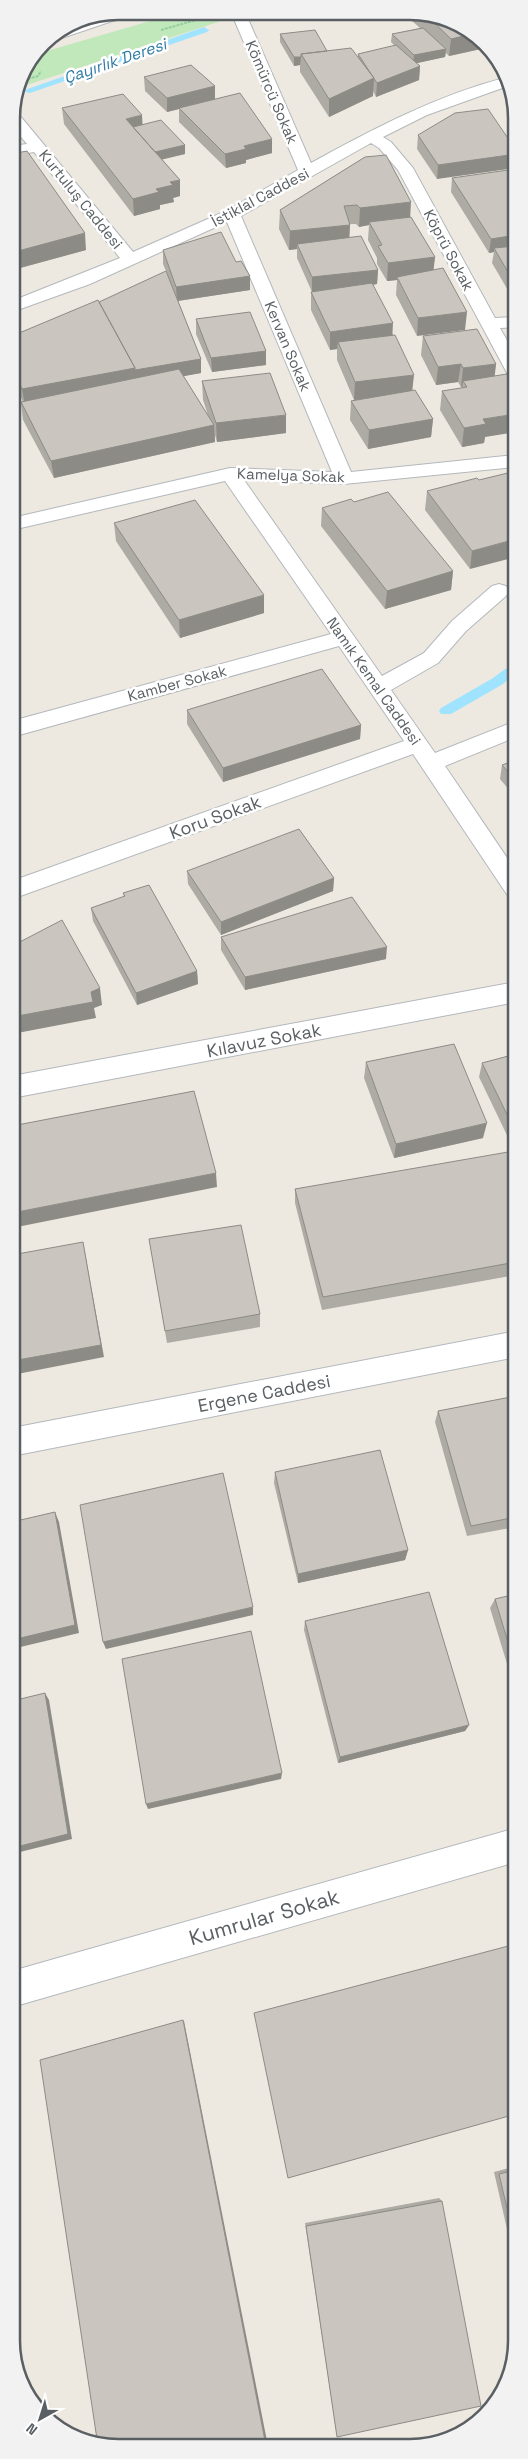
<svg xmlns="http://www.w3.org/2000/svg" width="528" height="2459" viewBox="0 0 528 2459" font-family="'Space Grotesk',sans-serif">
  <rect width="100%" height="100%" fill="#eee9e0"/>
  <path fill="#c1e8ba" d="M181 12H211L221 21 21 87 18 85 22 71 33 55Z"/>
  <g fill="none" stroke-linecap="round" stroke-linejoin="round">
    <path fill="#9fe3ff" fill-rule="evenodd" d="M285 12 265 18 261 15 265 12Z
      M204 27 209 30 207 32 30 93 22 91Z
      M516 661V673L503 684 451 714H441L439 711 441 708 493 678Z"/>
    <defs>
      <path id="minor" d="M118 11H135L133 14 53 41H44L64 28Z
        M231 12H245L311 163C373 129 436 96 504 78L508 86 427 115 383 137 391 142 413 168 495 318 516 317V327L500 328 516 356V378L510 377 507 373 398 170 379 148 371 143 241 216 351 472 516 455V467L344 484 244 480 382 676 424 653 452 621 492 586 499 584 506 586 509 591 506 596 466 631 438 663 391 690 435 753 516 721V737L445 766 516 871V899L508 896 413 754 12 899V881L404 741 339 646 12 737V721L331 634 225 481 12 530V518L230 468 332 472 227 222 90 284 12 312V301L120 258 34 152 11 156V146L27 144 11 125 12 110 16 111 133 252 226 211 298 170Z
        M516 982V1002L12 1098V1076Z
        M516 1331V1357L12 1456V1428Z
        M516 1828V1862L12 2007V1971Z"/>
    </defs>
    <use href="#minor" stroke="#b3b8bc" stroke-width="2"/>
    <path stroke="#95ce9e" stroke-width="2" stroke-dasharray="3 1" stroke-linecap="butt" d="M161 30 203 18
      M24 80 38 76 41 71"/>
    <use href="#minor" fill="#fff" fill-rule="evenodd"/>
  </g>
  <path fill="#aeaaa4" d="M411 13H431L490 47 449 56 446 53 445 57 416 63 420 66 419 80 376 97 373 91V96L329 117 300 72V65L294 66 280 42V34L327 51 358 57V54L395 46 391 42 392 34 420 28 411 20Z
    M144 77 215 86V99L272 139V153L246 160V163L226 168 179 122V109L167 112 145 91Z
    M62 108 142 124 185 145V154L162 159 180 180V196L173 198 174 202 160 205V209L134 216 64 124Z
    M418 135 516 150 437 179 417 149Z
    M11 154 86 250 20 268 12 258Z
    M365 157 410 217 435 257 433 270 417 336 396 295 397 280 387 281 377 264V258L368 240 369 225 359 227 356 224H350L349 238 378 270 377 284 373 285 393 335 412 390 433 419 431 437 368 449 350 420 351 401 354 400 337 360V349L330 350 311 310V292H312L297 258V249L289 250 279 229 280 210Z
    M452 178 516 182V298L513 299 492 263 494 252 489 253 451 192Z
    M163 250 250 290 178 301 201 359V373L183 376 208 415 203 400 202 381 286 433 217 442 215 435V442L54 478 23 420 21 402H23L12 378V336L99 302 169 278 163 264Z
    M196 319 266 351V365L212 372 196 334Z
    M423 336 496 364 484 443 462 447 440 410 442 391 462 388V387H461L458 382 436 385 421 355Z
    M516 471 470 569 425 510 427 491 479 480Z
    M354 502 453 571 451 590 385 609 321 526 322 508Z
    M114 523 264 613 180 638 116 541Z
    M187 710 361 725 360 739 223 782 187 724Z
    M516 760V798L500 779 502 765Z
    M187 871 334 878 333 891 221 935 188 884Z
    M123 893 197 971 198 984 137 1005 93 921 91 908 124 897Z
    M221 937 386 959 245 990 221 950Z
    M516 1054V1154L479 1077 482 1063Z
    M366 1062 483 1138 394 1158 364 1078Z
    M516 1176V1275L322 1310 295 1203V1189Z
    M149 1239 260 1314V1327L167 1343Z
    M516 1396V1527L467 1536 435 1422 438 1411Z
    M275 1472 408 1550 405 1560 298 1583 274 1483Z
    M516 1594V1693L490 1608 495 1599Z
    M305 1621 469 1725 465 1731 338 1763 304 1630Z
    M516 2166 517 2273 494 2172Z
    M439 2198 442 2201 336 2430 305 2223Z"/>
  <path fill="#8d8b86" d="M468 35 490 47 449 56 451 39Z
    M446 49 445 57 413 64 414 55Z
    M294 57H301L300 65 294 66Z
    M420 66 419 80 376 97 377 83Z
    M374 78 373 96 329 117V99Z
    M215 86V100L167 112V98Z
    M142 115 143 132 134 134 126 119Z
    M272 139V153L246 160V163L226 168 225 154 244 146Z
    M185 145V154L152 162 151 153Z
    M516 154V168L437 179 438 165Z
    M180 180V196L173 198 174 202 160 205V209L134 216 133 199 156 189 170 182Z
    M411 202 410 220 369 222V225L359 227 360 208Z
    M350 225 349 243 297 244V249L289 250 290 231Z
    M85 233 86 250 20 268 18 251Z
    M516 235V249L494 248V252L489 253 491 239Z
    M435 257 433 275 397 277V280L387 281 388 263Z
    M378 270 377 284 312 292V277Z
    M250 276V290L177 301 176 287Z
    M515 284H516V298L513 299Z
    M467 312 465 330 417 336 418 318Z
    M393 323 392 342H338L337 349 330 350V332Z
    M266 351V365L212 372 211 358Z
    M201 359V373L136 385 25 406 22 389 135 368Z
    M461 364 458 382 436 385 438 367Z
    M496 364 494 382 463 381 462 387H461L463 368Z
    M414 375 412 393 354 400 355 382Z
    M16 400 18 414 12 415V401Z
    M516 414V432L485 437 484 443 462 447 464 428 483 419Z
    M286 415V433L217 442 216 423Z
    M433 419 431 437 368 449 369 430Z
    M214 425 215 442 54 478 51 461Z
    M516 539V557L470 569 472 551Z
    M453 571 451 590 385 609 387 591Z
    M264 595V613L180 638 179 620Z
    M361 725 360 739 223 782V768Z
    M334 878 333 891 221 935V922Z
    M387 947 386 959 245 990V977Z
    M197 971 198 984 137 1005 136 993Z
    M100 988 102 1005 94 1008 96 1018 12 1034V1017Z
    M487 1123 483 1138 394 1158 396 1144Z
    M216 1173 217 1187 12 1228V1213Z
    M83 1242 104 1357 12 1375V1361Z
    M55 1512 59 1522 79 1633 12 1649V1640Z
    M408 1550 405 1560 298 1583V1574Z
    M253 1607V1615L106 1649 103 1642Z
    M45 1693 49 1700 72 1839 12 1854V1848Z
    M469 1725 465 1731 338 1763 340 1757Z
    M282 1773 281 1779 148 1809 146 1804Z
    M183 2020 184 2021 268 2446H266Z
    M12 2305 25 2384 14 2359 12 2348Z"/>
  <path fill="#cac6bf" stroke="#8d8b86" d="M424 13H431L468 35 451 39Z
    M423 28 446 49 414 55 392 34Z
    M315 30 327 51 301 54V57H294L280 34Z
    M396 45 420 66 377 83 358 54Z
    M351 48 374 78 329 99 301 54Z
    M191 65 215 86 167 98 144 77Z
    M240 93 272 139 244 146 246 149 225 154 179 108Z
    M123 94 142 115 126 119 180 180 170 182 173 185 156 189 159 192 133 199 62 108Z
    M488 109 516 150V154L438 165 418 135 455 113Z
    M161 120 185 145 155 152 133 127Z
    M27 151 85 233 18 251 12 244 11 154Z
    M386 155 411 202 360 208 357 205 344 206 350 225 290 231 280 210 365 157Z
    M508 170 516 182V235L491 239 452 178Z
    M411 217 435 257 388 263 378 246 382 245 369 222Z
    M221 232 236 262 241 261 250 276 176 287 163 250Z
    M361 236 378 270 312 277 297 244Z
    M516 246V284H515L494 248Z
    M443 268 467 312 418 318 397 277Z
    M166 271 201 359 135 370V368L99 302Z
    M372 283 393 323 330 332 311 292Z
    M98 300 135 368 22 389 12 367V336Z
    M250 312 266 351 211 358 196 319Z
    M477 329 496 364 463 368 461 364 438 367 423 336Z
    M395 335 414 375 355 382 338 342Z
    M179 369 214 425 51 461 21 402Z
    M270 373 286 415 216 423 202 381Z
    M507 374 516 388V414L483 419 486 424 464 428 442 391 467 387 463 381Z
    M12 389 16 400 12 401Z
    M415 390 433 419 369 430 351 401Z
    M516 471V539L472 551 427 491 477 478 479 480Z
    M388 492 453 571 387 591 322 508 351 499 354 502Z
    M195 500 264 595 179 620 114 523Z
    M322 669 361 725 223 768 187 710Z
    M516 760V781L502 765Z
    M299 829 334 878 221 922 187 871Z
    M149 885 197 971 136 993 91 908 125 896 123 893Z
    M352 897 387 947 245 977 221 937Z
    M62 920 100 988 91 992 93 1002 12 1017V946Z
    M454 1044 487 1123 396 1144 366 1062Z
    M516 1054V1133L482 1063Z
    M194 1091 216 1173 12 1213V1126Z
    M508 1152 516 1176V1262L323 1297 295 1189Z
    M241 1225 260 1314 165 1331 149 1239Z
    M83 1242 101 1345 12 1361V1255Z
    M516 1396V1517L471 1526 438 1411Z
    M380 1450 408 1550 298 1574 275 1472Z
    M223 1473 253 1607 103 1642 80 1505Z
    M55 1512 75 1625 12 1640V1522Z
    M429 1592 469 1725 340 1757 305 1621Z
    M516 1594V1669L495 1599Z
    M251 1631 282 1773 146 1804 122 1659Z
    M45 1693 68 1834 12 1848V1701Z
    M516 1944V2114L288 2178 254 2013Z
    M183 2020 266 2446H98L40 2060Z
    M516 2170 517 2251 499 2174Z
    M442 2201 481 2406 337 2437 306 2226Z"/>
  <g text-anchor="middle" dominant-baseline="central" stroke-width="5" stroke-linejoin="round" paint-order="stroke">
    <g font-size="15" fill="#595f63" stroke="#fff">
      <text transform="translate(272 92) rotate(67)">Kömürcü Sokak</text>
      <text transform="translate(260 197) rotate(-28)">İstiklal Caddesi</text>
      <text transform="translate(81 199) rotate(51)">Kurtuluş Caddesi</text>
      <text transform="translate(449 250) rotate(62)">Köprü Sokak</text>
      <text transform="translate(288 346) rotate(67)">Kervan Sokak</text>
      <text transform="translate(291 475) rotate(2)">Kamelya Sokak</text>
      <text transform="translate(374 681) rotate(55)">Namık Kemal Caddesi</text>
      <text transform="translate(177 683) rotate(-15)">Kamber Sokak</text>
    </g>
    <g font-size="16" font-style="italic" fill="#317ba6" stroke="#fff">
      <text transform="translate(115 61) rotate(-19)">Çayırlık Deresi</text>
    </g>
    <g font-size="18" fill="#595f63" stroke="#fff">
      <text transform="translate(215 817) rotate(-20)">Koru Sokak</text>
      <text transform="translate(264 1040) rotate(-11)">Kılavuz Sokak</text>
      <text transform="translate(264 1393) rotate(-11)">Ergene Caddesi</text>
    </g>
    <g font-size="21" fill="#595f63" stroke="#fff">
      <text transform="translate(264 1917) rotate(-16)">Kumrular Sokak</text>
    </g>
  </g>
  <path d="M0 0H528V2459H0ZM118 20H410A98 98 0 0 1 508 118V2341A98 98 0 0 1 410 2439H118A98 98 0 0 1 20 2341V118A98 98 0 0 1 118 20Z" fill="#f2f2f3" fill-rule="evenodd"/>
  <path fill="none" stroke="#595f63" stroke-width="2.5" d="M118 20H410A98 98 0 0 1 508 118V2341A98 98 0 0 1 410 2439H118A98 98 0 0 1 20 2341V118A98 98 0 0 1 118 20Z"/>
  <g transform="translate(40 2419) rotate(219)" stroke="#ffffff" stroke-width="4" paint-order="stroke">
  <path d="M0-4L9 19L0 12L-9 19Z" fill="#595f63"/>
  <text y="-8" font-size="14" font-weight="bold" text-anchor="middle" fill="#595f63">N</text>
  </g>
</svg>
